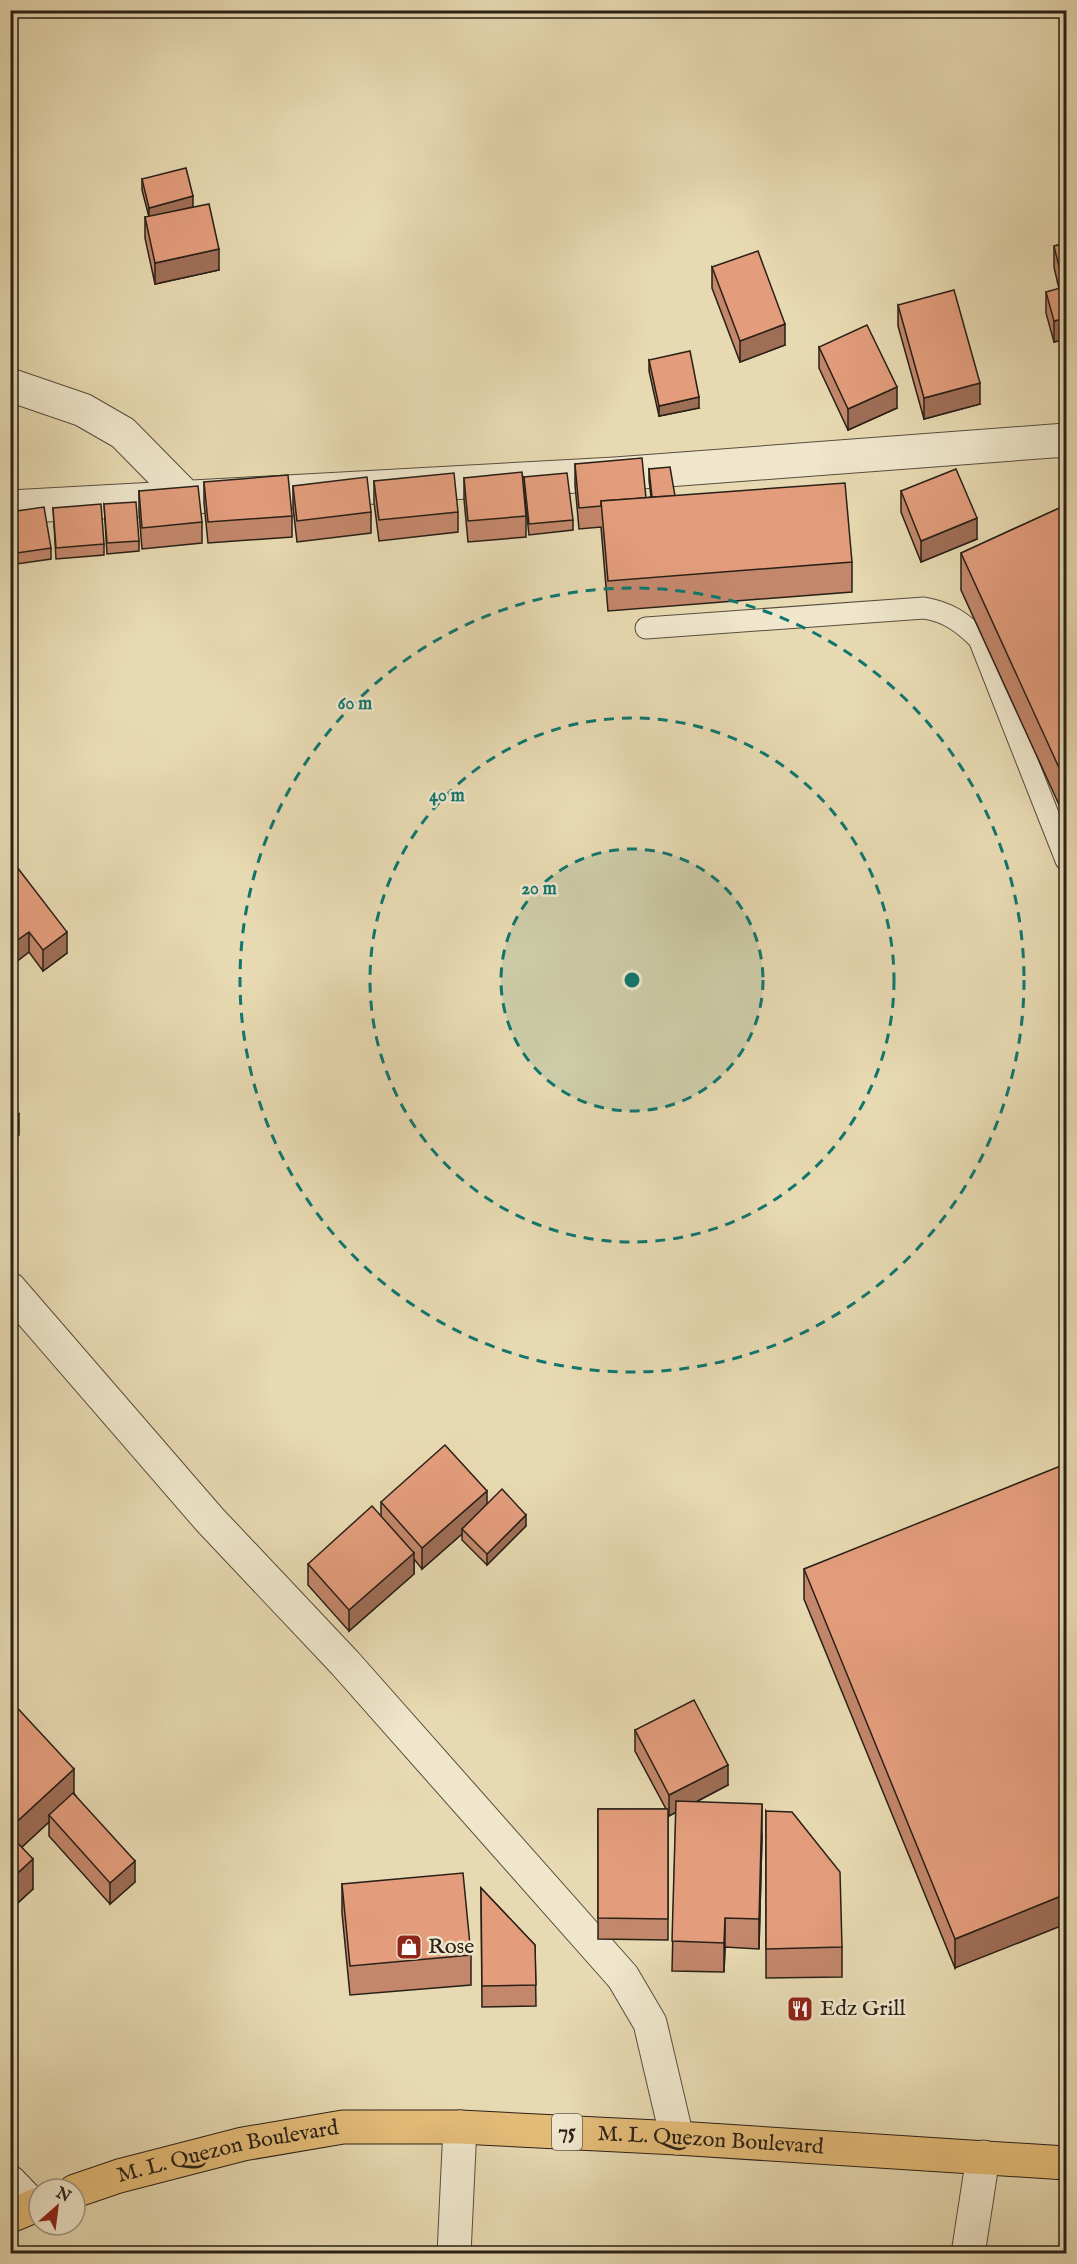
<svg xmlns="http://www.w3.org/2000/svg" width="1077" height="2264" font-family="'IM FELL English',serif">
	<rect width="100%" height="100%" fill="#e7d9b1"/>
	<filter id="stains"><feTurbulence type="fractalNoise" baseFrequency=".00333" numOctaves="4"/><feColorMatrix values="0 0 0 0 .2 0 0 0 0 .09 0 0 0 0 .02 0 0 0 .5 -.17"/></filter>
	<radialGradient id="worn" r=".72"><stop offset=".6" stop-color="#630" stop-opacity="0"/><stop offset="1" stop-color="#630" stop-opacity=".3"/></radialGradient>
	<g fill="none" stroke-linecap="round" stroke-linejoin="round">
		<g stroke="#584e3e" stroke-width="23">
			<path id="lane" d="M646,628L924,608C948,612 962,622 979,639L1066,860"/>
		</g>
		<g stroke="#584e3e" stroke-width="35">
			<g id="street">
				<path d="M10,385L83,410L123,433L186,497"/>
				<path d="M10,507L615,474L1066,440"/>
				<path d="M10,1289L210,1520L345,1663L623,1977L650,2023L677,2138"/>
				<path d="M454,2254L460,2127"/>
				<path d="M968,2254L983,2157"/>
			</g>
		</g>
		<g stroke="#292017" stroke-width="35">
			<path id="secondary" d="M10,2182L33,2206"/>
		</g>
		<g stroke="#292017" stroke-width="35">
			<g id="highway">
				<path id="s1" d="M75,2191L119,2176L243,2144L343,2127H460L677,2138L1066,2163"/>
				<path d="M10,2216L39,2204"/>
			</g>
		</g>
		<use href="#lane" stroke="#efe6cc" stroke-width="21"/>
		<use href="#street" stroke="#efe6cc" stroke-width="33"/>
		<use href="#secondary" stroke="#efe6cc" stroke-width="33"/>
		<use href="#highway" stroke="#e4bc78" stroke-width="33"/>
	</g>
	<g fill="#c3876b" stroke="#292017" stroke-width="1.5">
		<path d="M142,179L193,207L219,270L155,284L145,238V217H149L142,190Z"/>
		<path d="M1066,243V339L1054,342L1046,313V292L1059,289L1054,267V246Z"/>
		<path d="M712,267L785,345L740,362L712,288Z"/>
		<path d="M898,305L980,404L924,419L898,326Z"/>
		<path d="M819,347L897,408L848,430L819,368Z"/>
		<path d="M649,360L699,408L659,416L649,371Z"/>
		<path d="M575,464L646,498L651,497L649,480V469L675,496L852,562V592L608,611L601,527L579,529L575,485Z"/>
		<path d="M524,477L573,520V530L529,535L524,488Z"/>
		<path d="M464,478L526,516V537L468,542L464,499Z"/>
		<path d="M374,481L458,512V532L379,541L374,502Z"/>
		<path d="M204,482L292,516V537L208,543L204,503Z"/>
		<path d="M293,486L371,512V533L297,542L293,507Z"/>
		<path d="M139,491L202,522V543L142,549L139,512Z"/>
		<path d="M901,491L977,539L921,562L901,512Z"/>
		<path d="M104,504L139,541V551L107,554Z"/>
		<path d="M1066,505V820L961,590V553Z"/>
		<path d="M53,508L104,544V555L56,559Z"/>
		<path d="M10,512L51,548V559L10,565Z"/>
		<path d="M10,858L67,953L43,971L29,952L16,962L10,954Z"/>
		<path d="M1066,1473L955,1968L804,1599V1569Z"/>
		<path d="M381,1502L487,1504L526,1526L487,1565L462,1540V1534L422,1569L414,1559V1574L349,1631L308,1585V1564L381,1517Z"/>
		<path d="M10,1700L135,1882L110,1904L49,1836V1822L22,1847L33,1889L10,1910Z"/>
		<path d="M635,1730L728,1785L696,1802L762,1834L759,1949L725,1947L724,1972L672,1971L676,1812L669,1816L668,1814V1940L598,1939V1809H666L635,1751Z"/>
		<path d="M766,1811L842,1947V1977L766,1978Z"/>
		<path d="M342,1884L471,1955V1985L350,1995L342,1913Z"/>
		<path d="M481,1888L535,1945L536,2006L482,2007Z"/>
	</g>
	<g fill="#9f6e57" stroke="#292017" stroke-width="1.5">
		<path d="M193,196V207L149,218V208Z"/>
		<path d="M219,249V270L155,284V263Z"/>
		<path d="M1066,318V339L1054,342V321Z"/>
		<path d="M785,324V345L740,362V341Z"/>
		<path d="M980,383V404L924,419V398Z"/>
		<path d="M897,387V408L848,430V409Z"/>
		<path d="M699,397V408L659,416V406Z"/>
		<path d="M977,518V539L921,562V541Z"/>
		<path d="M29,932V952L16,962V941Z"/>
		<path d="M67,932V953L43,971V950Z"/>
		<path d="M19,1114V1135L10,1144V1123Z"/>
		<path d="M487,1491V1512L462,1529V1534L422,1569V1548Z"/>
		<path d="M526,1515V1526L487,1565V1554Z"/>
		<path d="M414,1553V1574L349,1631V1610Z"/>
		<path d="M728,1765V1785L669,1816V1795Z"/>
		<path d="M74,1769V1798L49,1815V1822L10,1858V1828Z"/>
		<path d="M762,1804V1834L759,1949V1919Z"/>
		<path d="M33,1859V1889L10,1910V1880Z"/>
		<path d="M135,1861V1882L110,1904V1883Z"/>
		<path d="M1066,1894V1924L955,1968V1939Z"/>
		<path d="M725,1918V1947L724,1972V1943Z"/>
	</g>
	<g fill="#e39d7c" stroke="#292017" stroke-width="1.5">
		<path d="M186,168L193,196L149,208L142,179Z"/>
		<path d="M209,204L219,249L155,263L145,217Z"/>
		<path d="M1066,243V318L1054,321L1046,292L1064,287L1054,246Z"/>
		<path d="M758,251L785,324L740,341L712,267Z"/>
		<path d="M954,290L980,383L924,398L898,305Z"/>
		<path d="M867,325L897,387L848,409L819,347Z"/>
		<path d="M690,351L699,397L659,406L649,360Z"/>
		<path d="M642,458L646,498L601,501V506L579,508L575,464Z"/>
		<path d="M670,467L675,496L652,497L649,469Z"/>
		<path d="M956,469L977,518L921,541L901,491Z"/>
		<path d="M522,472L526,516L468,521L464,478Z"/>
		<path d="M454,473L458,512L379,520L374,481Z"/>
		<path d="M567,473L573,520L529,524L524,477Z"/>
		<path d="M288,475L292,516L208,522L204,482Z"/>
		<path d="M367,477L371,512L297,521L293,486Z"/>
		<path d="M845,483L852,562L608,581L601,501Z"/>
		<path d="M198,486L202,522L142,528L139,491Z"/>
		<path d="M136,502L139,541L107,543L104,504Z"/>
		<path d="M101,504L104,544L56,548L53,508Z"/>
		<path d="M1066,505V783L961,553Z"/>
		<path d="M44,507L51,548L10,554V512Z"/>
		<path d="M10,858L67,932L43,950L29,932L16,941L10,934Z"/>
		<path d="M10,1107L19,1114L10,1123Z"/>
		<path d="M445,1445L487,1491L422,1548L381,1502Z"/>
		<path d="M1063,1465L1066,1473V1894L955,1939L804,1569Z"/>
		<path d="M502,1489L526,1515L487,1554L462,1529Z"/>
		<path d="M372,1506L414,1553L349,1610L308,1564Z"/>
		<path d="M10,1700L74,1769L10,1828Z"/>
		<path d="M694,1700L728,1765L669,1795L635,1730Z"/>
		<path d="M73,1793L135,1861L110,1883L49,1815Z"/>
		<path d="M676,1801L762,1804L759,1919L725,1918L724,1943L672,1941Z"/>
		<path d="M598,1809H668V1919L598,1918Z"/>
		<path d="M766,1811L792,1812L840,1872L842,1947L766,1949Z"/>
		<path d="M10,1835L33,1859L10,1880Z"/>
		<path d="M463,1873L471,1955L350,1966L342,1884Z"/>
		<path d="M481,1888L535,1945L536,1985L482,1986Z"/>
	</g>
	<circle cx="632" cy="980" r="131" fill="#0f766e" fill-opacity=".12"/>
	<g fill="none" stroke="#0f766e" stroke-width="3" stroke-dasharray="10 8">
		<circle cx="632" cy="980" r="131"/>
		<circle cx="632" cy="980" r="262"/>
		<circle cx="632" cy="980" r="392"/>
	</g>
	<defs>
		<g id="shop-square" transform="scale(1.35)"><rect x="-9" y="-9" width="18" height="18" rx="4" fill="#8f2418" stroke="#efe6cc"/><path d="M-5-2.5h2.3a2.7 3.5 0 0 1 5.4 0H5L5.5 6h-11ZM-1.5-2.5h3a1.5 2.3 0 0 0-3 0Z" fill="#fff"/></g>
		<g id="restaurant-square" transform="scale(1.35)"><rect x="-9" y="-9" width="18" height="18" rx="4" fill="#8f2418" stroke="#efe6cc"/><path d="M-5-6h1v4h1v-4h1v4h1v-4h1v5L-1.5 .5V6h-2V.5L-5-1ZM5-6V6H3V1.5H1.5Q1.5-4 5-6Z" fill="#fff"/></g>
	</defs>
	<g fill-rule="evenodd">
		<use href="#shop-square" x="409" y="1947"/>
		<use href="#restaurant-square" x="800" y="2009"/>
	</g>
	<g text-anchor="middle" dominant-baseline="central" stroke-width="5" stroke-linejoin="round" paint-order="stroke">
		<rect fill="#efe6cc" stroke="#645b4d" stroke-width="1.5" x="552" y="2114" width="30" height="36" rx="4.5"/>
		<g font-size="21" font-weight="bold" fill="#292017">
			<text x="567" y="2132">75</text>
		</g>
		<g font-size="22" fill="#292017" stroke="#efe6cc" text-anchor="start">
			<text x="428" y="1947">Rose</text>
			<text x="820" y="2009">Edz Grill</text>
		</g>
		<g font-size="22" fill="#292017" stroke="#efe6cc">
			<text stroke="none"><textPath href="#s1" startOffset="644">M. L. Quezon Boulevard</textPath></text>
			<text stroke="none"><textPath href="#s1" startOffset="158">M. L. Quezon Boulevard</textPath></text>
		</g>
	</g>
	<circle cx="632" cy="980" r="9" fill="#0f766e" stroke="#efe6cc" stroke-width="3"/>
	<g font-size="18" text-anchor="middle" font-weight="bold" fill="#0f766e" stroke="#efe6cc" stroke-width="5" stroke-linejoin="round" paint-order="stroke">
		<text x="355" y="709">60 m</text>
		<text x="447" y="801">40 m</text>
		<text x="539" y="894">20 m</text>
	</g>
	<rect width="1077" height="2264" fill="none" stroke="#e7d9b1" stroke-width="36"/>
	<rect x="12" y="12" width="1053" height="2240" fill="none" stroke="#292017" stroke-width="3"/>
	<rect x="18" y="18" width="1041" height="2228" fill="none" stroke="#292017" stroke-width="1.5"/>
	<g transform="translate(57 2207) rotate(28)"><circle r="28" fill="#efe6cc" stroke="#a09784" stroke-width="1.5"/>
	<path d="M0-4.5L10 22L0 15L-10 22Z" fill="#8f2418"/>
	<text y="-9" font-size="16" font-weight="bold" text-anchor="middle" fill="#292017">N</text>
	</g>
	<rect width="100%" height="100%" filter="url(#stains)"/>
	<rect width="100%" height="100%" fill="url(#worn)"/>
</svg>
